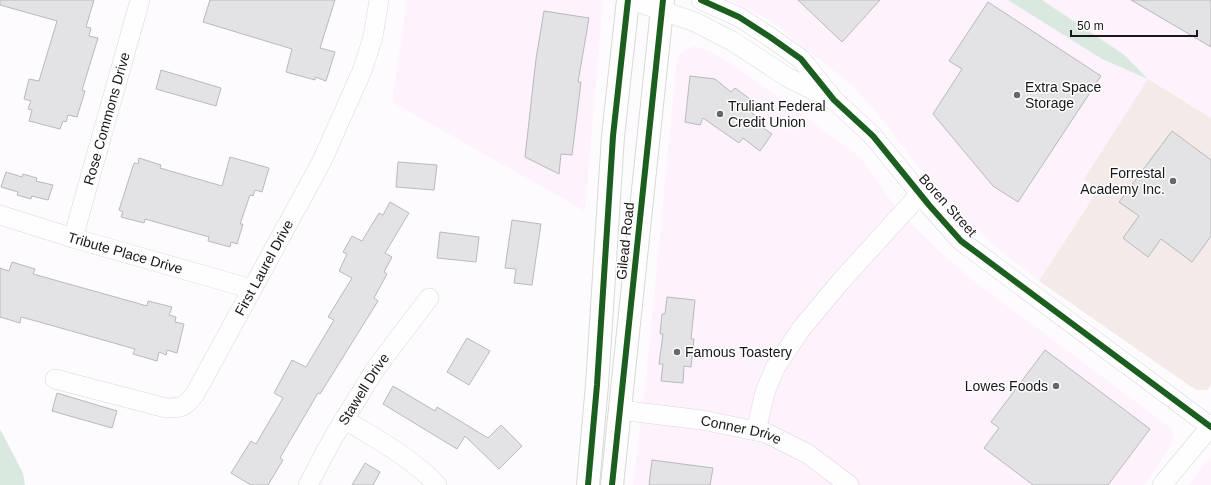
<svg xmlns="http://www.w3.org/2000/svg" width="1211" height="485" font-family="Helvetica,sans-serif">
	<rect width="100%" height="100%" fill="#fdfbfe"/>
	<g fill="#fef2fd">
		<path d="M407,0H603L585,211L392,102Z"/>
		<path d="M730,0H1211V118L1148,80L1084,179L1098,190L1039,281L990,242L962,217L918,166L876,112L853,86L768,19Z"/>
		<path d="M694,46L709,51L731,63L860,157L889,198L912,225L937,249L969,277L1172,429L1174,437L1168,450L1144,485H633L648,359L676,68L678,57L684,50Z"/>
		<path d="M1211,459V485H1189L1205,462Z"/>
	</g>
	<path fill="#f4ebe9" d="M1148,79L1211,118V385L1207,390H1197L1190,386L1039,281L1098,190L1084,179Z"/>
	<g fill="#d9e9df">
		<path d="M1008,0H1042L1123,54L1148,79L1102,59Z"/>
		<path d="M0,429L23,473L25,485H0Z"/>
	</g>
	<g fill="#e3e2e4" stroke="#b9b8ba">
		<path d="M0,0H94L86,27L91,28L89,36L98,38L82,90L85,91L77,117L68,115L66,122L63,121L60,129L29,121L32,110L28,109L31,101L24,99L29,79L39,81L57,21L0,5Z"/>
		<path d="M210,0H335L320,48L335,52L326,81L315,77V80L286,72L292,49L203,22Z"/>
		<path d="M798,0H880L842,42Z"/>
		<path d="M1131,0H1211V47Z"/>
		<path d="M988,2L1101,76L1018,202L993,186L933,114L962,69L949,61Z"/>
		<path d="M544,11L589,18L578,82H581L572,155L561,154L559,174L525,157L536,59Z"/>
		<path d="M161,70L221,88L216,106L156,89Z"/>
		<path d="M690,76L715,79L731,92L735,88L757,104L750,111L758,118L755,122L772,134L760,151L743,138L739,143L703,118L700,125L685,122Z"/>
		<path d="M1172,131L1211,160V236L1192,262L1161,239L1148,257L1123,238L1139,216L1119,202Z"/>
		<path d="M230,157L269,168L262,192L255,190L253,196L250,195L240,224H243L237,244L231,242L230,247L208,241L209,237L145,219L144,223L121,217L123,212L119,210L134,163L138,164L139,158L161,165L160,168L222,186Z"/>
		<path d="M398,162L437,165L434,190L396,187Z"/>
		<path d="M6,172L22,177L23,174L37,178L36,181L53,185L48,200L32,196L31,199L17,195L18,192L1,187Z"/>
		<path d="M390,202L409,213L385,253L392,257L384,272L387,274L374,298L378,301L320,394L318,393L280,458L283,460L268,485H251L231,473L251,441L256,444L283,398L274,393L292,360L306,367L334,320L328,317L352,278L339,271L347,254L343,252L352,236L362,241L379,213L383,215Z"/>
		<path d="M512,220L541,224L532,285L514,283L516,269L505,268Z"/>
		<path d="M440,232L479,237L476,262L437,258Z"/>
		<path d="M12,262L35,269L33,274L126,300L147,306L148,301L172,307L169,315L176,317L175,322L184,324L177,353L167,350L166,355L159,352L157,361L133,354L135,349L43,323L21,317L20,323L0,317V268L9,271Z"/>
		<path d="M667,297L695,300L691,339H694L691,367L684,366L683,383L661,381L663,364H659L663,334H660L662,314H665Z"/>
		<path d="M467,338L490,351L469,385L447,372Z"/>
		<path d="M1045,350L1150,429L1108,485H1033L984,448L999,428L991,422Z"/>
		<path d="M393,386L435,411L437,407L488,438L501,425L522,446L499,469L465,436L457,449L383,404Z"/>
		<path d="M57,393L117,411L112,428L52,411Z"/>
		<path d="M652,460L713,468L710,485H649Z"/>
		<path d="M365,463L380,472L373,485H352Z"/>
	</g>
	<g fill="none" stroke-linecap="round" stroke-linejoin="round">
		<g stroke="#d8d7d9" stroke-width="20">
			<g id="minor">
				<path d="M631,0L695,22L732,41L787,77L829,98"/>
				<path d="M701,0L739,17L770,37L801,59L834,100L873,136L929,205L961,241L1211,427"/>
				<path id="s1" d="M0,215L73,238L252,289"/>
				<path id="s2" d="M73,238L140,0"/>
				<path id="s3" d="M55,379L166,408C183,408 185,407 195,394L322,161L362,71L373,37L379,0"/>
				<path id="s4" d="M620,410L702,420L766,433L808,454L849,485"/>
				<path d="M344,419C376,439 411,457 437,485"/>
				<path d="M756,431L765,392L775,368L801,329L841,281L920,194"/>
				<path id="s5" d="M308,485L333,438L376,368L429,298"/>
				<path d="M1162,485L1211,426"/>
			</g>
		</g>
		<g stroke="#d8d7d9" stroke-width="24">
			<g id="secondary">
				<path d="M588,485L597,385L613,136L628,0"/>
				<path d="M612,485L663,0"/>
			</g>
		</g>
		<use href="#minor" stroke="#fffeff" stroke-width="19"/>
		<use href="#secondary" stroke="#fffeff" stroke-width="22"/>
		<g stroke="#fff" stroke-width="8">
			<g id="cycleway">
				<path d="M701,0L739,17L770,37L801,59L834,100L873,136L929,205L961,241L1211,427"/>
				<path d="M588,485L597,385L613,136L628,0"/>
				<path d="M612,485L663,0"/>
			</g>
		</g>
		<use href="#cycleway" stroke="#1b5e20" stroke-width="6"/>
	</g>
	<g fill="#686769" stroke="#fff" stroke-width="1.5">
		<circle cx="1017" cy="95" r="4"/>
		<circle cx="720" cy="114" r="4"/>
		<circle cx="1173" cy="181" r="4"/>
		<circle cx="677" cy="352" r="4"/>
		<circle cx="1056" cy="386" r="4"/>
	</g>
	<g text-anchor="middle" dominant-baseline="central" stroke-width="3" stroke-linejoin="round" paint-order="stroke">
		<g font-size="14" fill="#181719" stroke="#fff" text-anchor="start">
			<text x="1025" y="87">Extra Space<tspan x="1025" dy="16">Storage</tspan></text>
			<text x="728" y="106">Truliant Federal<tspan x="728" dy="16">Credit Union</tspan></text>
			<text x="1165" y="173" text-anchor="end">Forrestal<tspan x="1165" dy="16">Academy Inc.</tspan></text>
			<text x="685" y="352">Famous Toastery</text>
			<text x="1048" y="386" text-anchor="end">Lowes Foods</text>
		</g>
		<g font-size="14" fill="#181719" stroke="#fff">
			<text stroke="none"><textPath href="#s2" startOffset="124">Rose Commons Drive</textPath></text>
			<text transform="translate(948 205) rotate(48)">Boren Street</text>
			<text transform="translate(625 241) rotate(-84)">Gilead Road</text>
			<text stroke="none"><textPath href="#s1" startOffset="131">Tribute Place Drive</textPath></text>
			<text stroke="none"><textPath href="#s3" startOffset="293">First Laurel Drive</textPath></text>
			<text stroke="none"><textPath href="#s5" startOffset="111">Stawell Drive</textPath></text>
			<text stroke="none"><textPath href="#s4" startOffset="123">Conner Drive</textPath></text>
		</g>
	</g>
	<path d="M1071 30v6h126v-6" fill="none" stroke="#181719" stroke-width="2"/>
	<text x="1077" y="30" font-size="12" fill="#181719" stroke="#ffffff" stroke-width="3" paint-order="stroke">50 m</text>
</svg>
